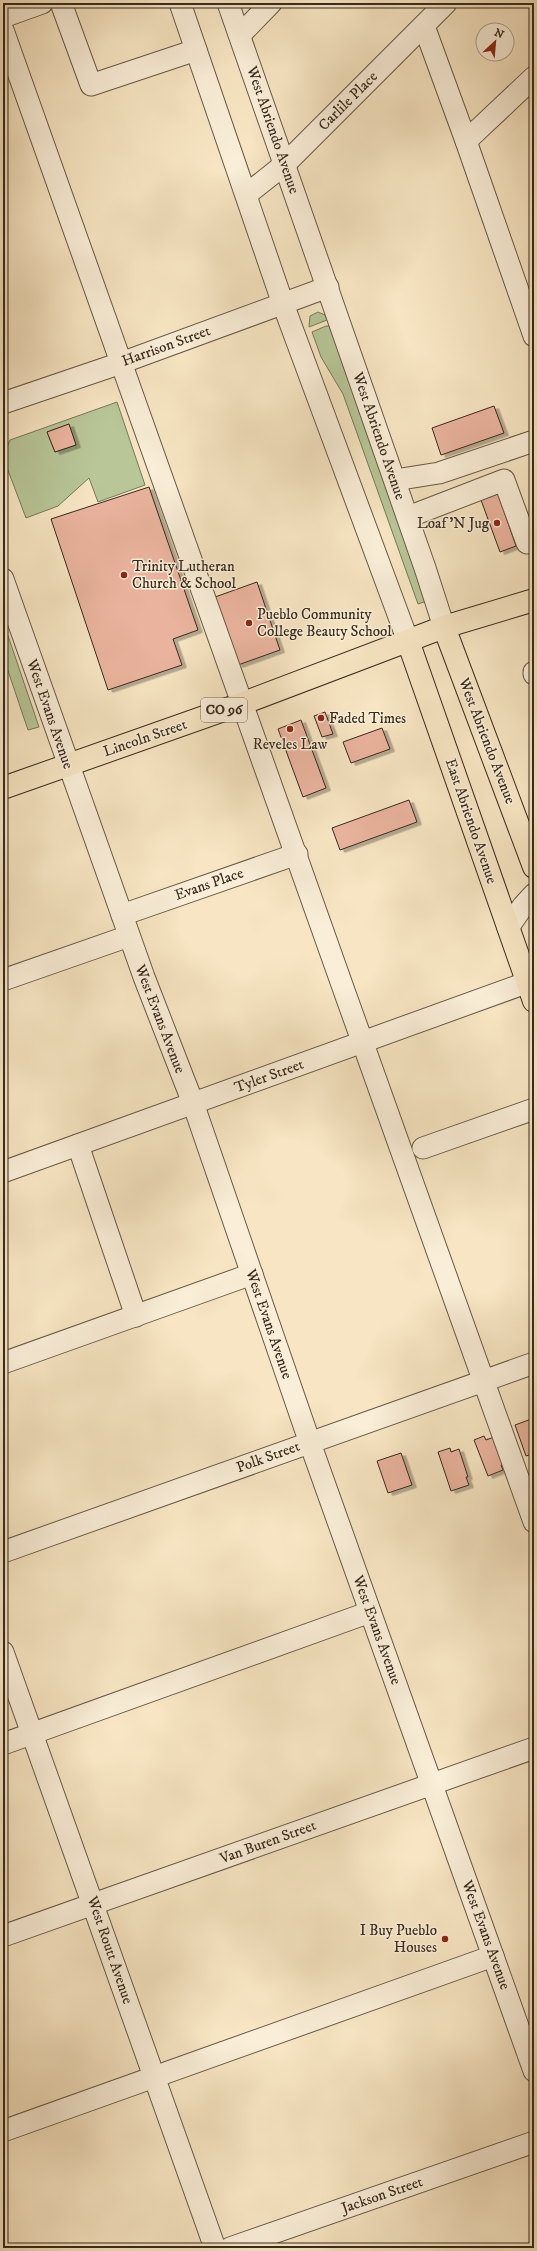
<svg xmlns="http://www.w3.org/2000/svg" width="537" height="2251" font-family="'IM FELL DW Pica',serif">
	<defs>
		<filter id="shadow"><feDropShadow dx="4.5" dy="2.5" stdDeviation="0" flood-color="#0004"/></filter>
	</defs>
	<rect width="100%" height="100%" fill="#f7e5c3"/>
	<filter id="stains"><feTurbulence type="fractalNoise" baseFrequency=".005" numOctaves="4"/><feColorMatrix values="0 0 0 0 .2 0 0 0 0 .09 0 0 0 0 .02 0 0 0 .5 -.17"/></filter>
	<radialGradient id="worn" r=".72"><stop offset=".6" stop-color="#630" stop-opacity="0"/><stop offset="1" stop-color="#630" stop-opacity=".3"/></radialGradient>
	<g fill="#b8c698" stroke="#78785a" fill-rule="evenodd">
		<path d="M318,312L325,315L327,320L309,327L310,316Z"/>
		<path d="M326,326H329L336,343L427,601L418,604L343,394L321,357L312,332Z"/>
		<path d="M117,402L145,485L98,502L89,478L58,506L26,518L3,457L10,440ZM69,424L76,445L55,452L47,432Z"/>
		<path d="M3,621L39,727L28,730L3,656Z"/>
	</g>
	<g fill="#eab39e" stroke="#372a1d" filter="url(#shadow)">
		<path d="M494,406L504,433L441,455L432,428Z"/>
		<path d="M69,424L76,445L55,452L47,432Z"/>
		<path d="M149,487L198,630L173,639L182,665L108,690L51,519Z"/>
		<path d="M498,494L516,546L500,552L481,500Z"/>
		<path d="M257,582L280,650L238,665L215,597Z"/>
		<path d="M325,712L333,734L322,737L314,716Z"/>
		<path d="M301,720L326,788L303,797L278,729Z"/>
		<path d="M382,728L390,749L351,763L343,742Z"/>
		<path d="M409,800L417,822L340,850L332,828Z"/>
		<path d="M534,1418V1453L526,1456L515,1425Z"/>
		<path d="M484,1436L486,1440L494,1437L504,1464L501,1465L503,1470L488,1476L474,1440Z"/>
		<path d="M450,1448L451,1452L459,1449L468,1477H466L469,1485L451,1491L438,1452Z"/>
		<path d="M401,1453L412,1485L388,1493L377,1461Z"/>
	</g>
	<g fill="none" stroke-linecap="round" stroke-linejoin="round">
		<g stroke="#675946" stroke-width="23">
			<g id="minor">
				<path d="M61,3L91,85L196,50"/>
				<path d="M180,3L283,304L408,641"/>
				<path d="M228,3L425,568L444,627"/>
				<path d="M3,17L42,3"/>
				<path d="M424,26L466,141L534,336"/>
				<path d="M3,30C179,528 356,1025 534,1522"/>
				<path d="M240,35L271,3"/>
				<path d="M466,141L534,77"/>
				<path d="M246,195L285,164L446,3"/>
				<path d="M3,403L121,363L328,287"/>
				<path d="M395,480L439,473L534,441"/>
				<path d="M408,517L504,480L527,543L534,541"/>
				<path d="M3,579L144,977L193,1103L310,1443L534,2071"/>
				<path d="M534,672V674"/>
				<path d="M122,915L297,854"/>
				<path d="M508,928L523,906L534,894"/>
				<path d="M3,980L129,936"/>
				<path d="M78,1145L136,1316"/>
				<path d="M423,1148L534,1109"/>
				<path d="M3,1172L534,980"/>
				<path d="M3,1363L252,1274"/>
				<path d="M3,1552L534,1363"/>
				<path d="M3,1652L215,2248"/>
				<path d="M3,1744L370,1612"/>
				<path d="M3,1936L534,1748"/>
				<path d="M3,2131L493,1956"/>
				<path d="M230,2248L534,2142"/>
			</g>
		</g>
		<g stroke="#372a1d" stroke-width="24">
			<g id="major">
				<path d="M444,627L534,867"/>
				<path d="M408,641L534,1001"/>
				<path d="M3,788L241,704L444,627L534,600"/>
			</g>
		</g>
		<use href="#minor" stroke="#faeed8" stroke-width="21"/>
		<use href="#major" stroke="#f7e5c3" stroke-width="22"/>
	</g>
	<g fill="#8f2418" stroke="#faeed8" stroke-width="1.5">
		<circle cx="497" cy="523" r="4"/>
		<circle cx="124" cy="575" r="4"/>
		<circle cx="249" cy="623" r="4"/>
		<circle cx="321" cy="718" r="4"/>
		<circle cx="290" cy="729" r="4"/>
		<circle cx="445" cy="1939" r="4"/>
	</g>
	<g text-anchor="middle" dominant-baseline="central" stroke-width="3" stroke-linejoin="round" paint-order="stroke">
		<rect fill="#faeed8" stroke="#726555" stroke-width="1" x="201" y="698" width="46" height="24" rx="3"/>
		<g font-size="14" font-weight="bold" fill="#372a1d">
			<text x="224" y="710">CO 96</text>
		</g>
		<g font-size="15" fill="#372a1d" stroke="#faeed8">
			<text transform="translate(348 101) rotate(-45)">Carlile Place</text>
			<text transform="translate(273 130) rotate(71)">West Abriendo Avenue</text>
			<text transform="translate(166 346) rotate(-20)">Harrison Street</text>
			<text transform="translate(379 436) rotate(71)">West Abriendo Avenue</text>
			<text transform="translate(50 714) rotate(71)">West Evans Avenue</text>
			<text transform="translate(145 738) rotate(-19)">Lincoln Street</text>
			<text transform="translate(487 741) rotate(69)">West Abriendo Avenue</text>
			<text transform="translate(471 821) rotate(71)">East Abriendo Avenue</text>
			<text transform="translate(209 884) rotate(-19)">Evans Place</text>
			<text transform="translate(160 1019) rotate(69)">West Evans Avenue</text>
			<text transform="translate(269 1076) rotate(-20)">Tyler Street</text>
			<text transform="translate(269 1324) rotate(71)">West Evans Avenue</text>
			<text transform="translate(268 1457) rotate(-20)">Polk Street</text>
			<text transform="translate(377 1630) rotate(70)">West Evans Avenue</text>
			<text transform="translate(268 1842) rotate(-20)">Van Buren Street</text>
			<text transform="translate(486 1935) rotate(70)">West Evans Avenue</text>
			<text transform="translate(110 1950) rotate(71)">West Routt Avenue</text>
			<text transform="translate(382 2195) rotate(-19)">Jackson Street</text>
		</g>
		<g font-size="15" fill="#372a1d" stroke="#faeed8" text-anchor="start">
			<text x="489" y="523" text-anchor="end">Loaf 'N Jug</text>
			<text x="132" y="566">Trinity Lutheran<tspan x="132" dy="17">Church &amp; School</tspan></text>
			<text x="257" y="614">Pueblo Community<tspan x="257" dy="17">College Beauty School</tspan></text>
			<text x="329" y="718">Faded Times</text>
			<text x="290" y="744" text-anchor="middle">Reveles Law</text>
			<text x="437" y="1930" text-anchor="end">I Buy Pueblo<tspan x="437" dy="17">Houses</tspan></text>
		</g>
	</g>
	<rect width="537" height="2251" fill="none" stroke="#f7e5c3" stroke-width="16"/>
	<rect x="4" y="4" width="529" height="2243" fill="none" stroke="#372a1d" stroke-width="2"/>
	<rect x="8" y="8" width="521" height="2235" fill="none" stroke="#372a1d"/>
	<g transform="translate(495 42) rotate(26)"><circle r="19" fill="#faeed8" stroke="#aca08d"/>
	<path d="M0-3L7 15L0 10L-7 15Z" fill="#8f2418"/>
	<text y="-6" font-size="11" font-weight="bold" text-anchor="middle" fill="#372a1d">N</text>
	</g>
	<rect width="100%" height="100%" filter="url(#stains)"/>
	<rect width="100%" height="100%" fill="url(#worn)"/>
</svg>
